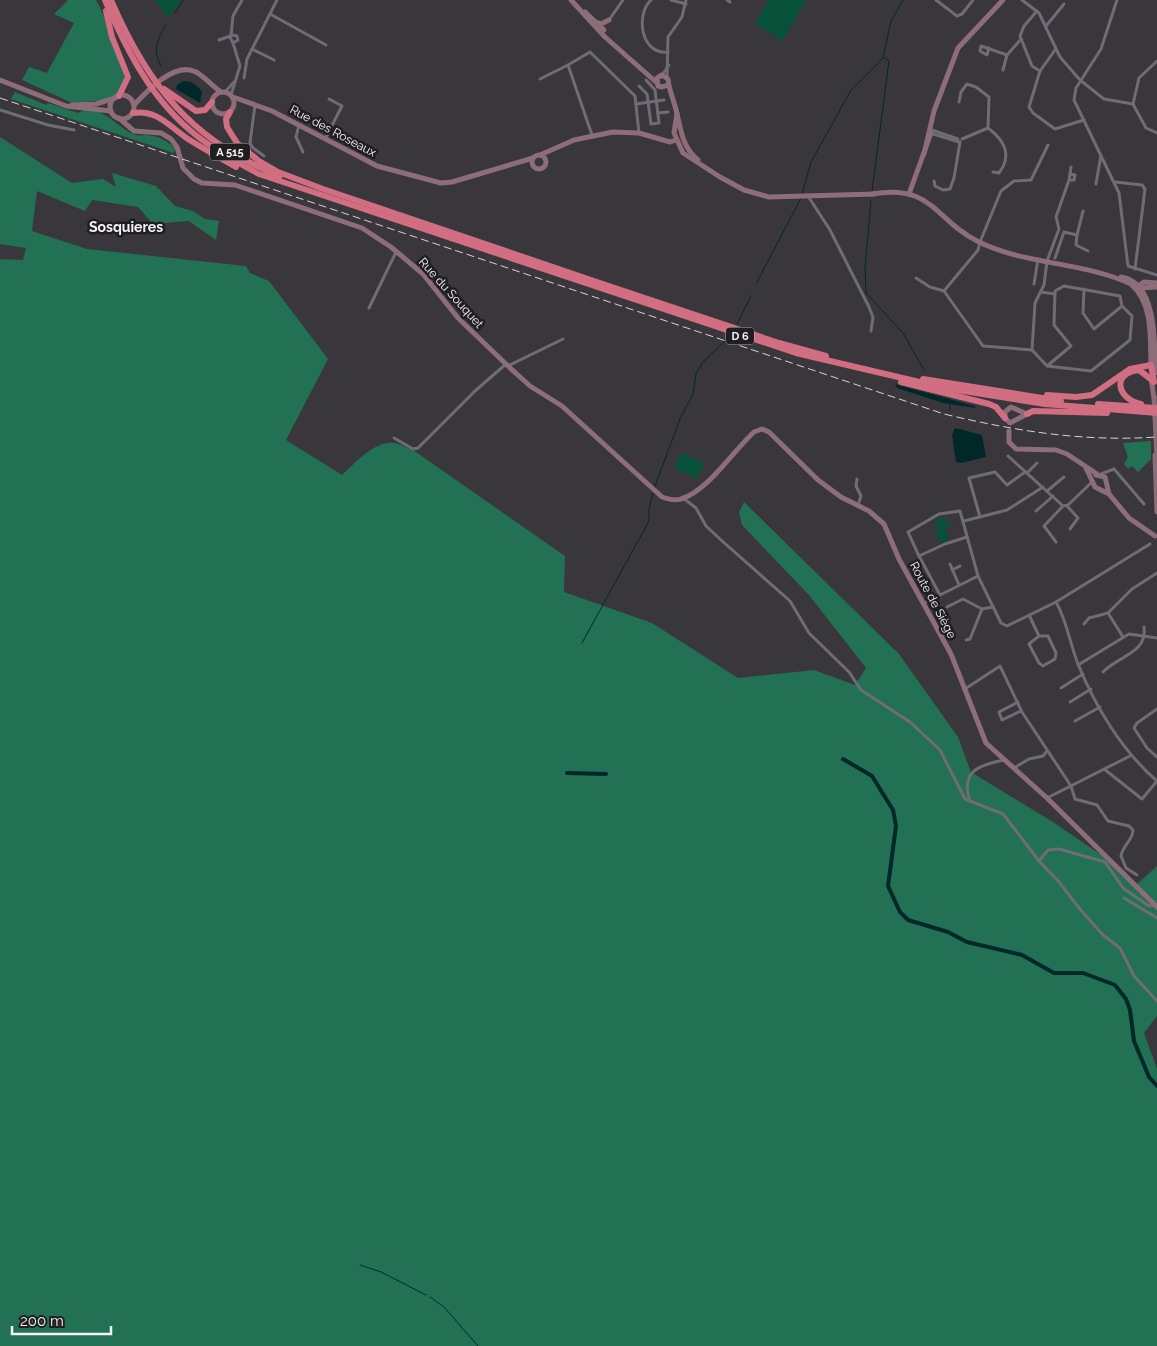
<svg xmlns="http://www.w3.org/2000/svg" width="1157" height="1346" font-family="Raleway,sans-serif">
	<rect width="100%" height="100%" fill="#39363c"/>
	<g fill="#085139">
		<path d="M155,0H181L168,18Z"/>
		<path d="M768,0H806L783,41L755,24Z"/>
		<path d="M682,452L705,464L696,479L674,468Z"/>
		<path d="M946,516L945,522L948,523L960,522L949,525L946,530L949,540L941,543L935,533L939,530L934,521Z"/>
	</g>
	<g fill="#237154">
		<path d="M68,0H96L103,14L125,79L121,92L104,100L72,103L22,80L29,67L47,73L74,23L54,14Z"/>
		<path d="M15,92L46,105L48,103L78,113C100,100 117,129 136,135C138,136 141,135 144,135C157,135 166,140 175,148L174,153L11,99Z"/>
		<path d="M0,137L72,183L103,179L116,187L112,173L156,186L175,206L193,211L205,219L219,221L216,240L189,221L153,224L138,207L92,200L85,211L37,191L32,231L87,249L246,266L250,273L269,281L328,359L286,440L342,475C355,463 375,440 394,443C401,444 407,448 413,450L565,556L564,592L652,623L738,678L814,670L855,685L866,668L809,595L742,525L739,512L744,502L899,654L958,737L971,772L1053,822L1126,872L1136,885L1157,866V1016L1144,1033L1157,1069V1346H0V259L23,260L26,248L0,244Z"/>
		<path d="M1151,441V459L1138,472L1132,466L1128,469L1124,464L1128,457L1123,443Z"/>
	</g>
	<g fill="#002829">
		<path d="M183,81C192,81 197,85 202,92L200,103L176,89L177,85Z"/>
		<path d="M895,384L974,406L976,408L943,403L897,388Z"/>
		<path d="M955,428L982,435L986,457L961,463L956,462L952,435Z"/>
	</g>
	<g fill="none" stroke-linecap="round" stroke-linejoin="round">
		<g stroke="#002829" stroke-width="1">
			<path d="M175,13L183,0"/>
			<path d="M161,66C152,49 157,41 166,25"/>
			<path d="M872,191L889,61L884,58"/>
			<path d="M802,194L811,162L851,90L883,58L891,21L903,0"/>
			<path d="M871,201L865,268L866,293L903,333L924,370"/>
			<path d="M757,282L801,198"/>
			<path d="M737,324L751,296"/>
			<path d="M950,410V401"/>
			<path d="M655,486L680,419L693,394L696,374L703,362L724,342L728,334"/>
			<path d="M582,643L649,521V508L653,493"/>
			<path d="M360,1265L381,1272L426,1295"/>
			<path d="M430,1297L444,1307L478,1346"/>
		</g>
		<g stroke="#002829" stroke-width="4">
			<path d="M843,759L872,776L893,810L896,826L888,886L900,912L908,920L948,932L967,942L1022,955L1054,973H1083L1115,985L1126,999L1130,1010L1134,1041L1149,1077L1157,1086"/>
			<path d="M567,773L606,774"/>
		</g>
		<g stroke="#6f6c73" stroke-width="3">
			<path d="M651,0C635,15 641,55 668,52"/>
			<path d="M671,0L686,4"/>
			<path d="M727,0L730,2"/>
			<path d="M936,0L957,16L962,14L973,0"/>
			<path d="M1022,0L1039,13L1060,57L1080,80L1104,99L1133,104L1146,128L1157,133"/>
			<path d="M1117,0L1101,49L1076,88L1074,100L1119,193L1128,266L1157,275"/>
			<path d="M1037,11L1024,26L1020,36L1032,66L1040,71"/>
			<path d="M270,14L326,45"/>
			<path d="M609,20L623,0"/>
			<path d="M1046,26L1064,4"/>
			<path d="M231,36L233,16L242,0"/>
			<path d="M219,40L233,35L237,36L238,40L233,43L230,37"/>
			<path d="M989,48L987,55L980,51L981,46L1007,55"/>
			<path d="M252,49L274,60"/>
			<path d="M1055,50L1040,71L1029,107L1033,113L1055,129L1084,120"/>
			<path d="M1003,70L1007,55L1021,39"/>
			<path d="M662,75L669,65"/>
			<path d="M667,77L668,37L682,17L686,0"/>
			<path d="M244,78L247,59L277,0"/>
			<path d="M540,79L568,65"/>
			<path d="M639,86L647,94L651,124L659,123L655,90L646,80"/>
			<path d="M225,92L234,82"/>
			<path d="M231,95L240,66L233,43"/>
			<path d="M959,102L961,92L967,84L976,87L989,97L988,128L962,139"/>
			<path d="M636,104L664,100"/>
			<path d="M1133,104L1139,78L1157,61"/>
			<path d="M255,105L250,143L253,148L264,156"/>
			<path d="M0,110L48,125L74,130"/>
			<path d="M658,113L668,112"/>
			<path d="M299,125L296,137L303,152"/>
			<path d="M988,128C1004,140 1013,155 999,173L993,172"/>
			<path d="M932,130L958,139"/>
			<path d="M930,133L959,142"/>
			<path d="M592,135L568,65L590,52L635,96L639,133"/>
			<path d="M325,139L342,106L329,99"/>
			<path d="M1070,174L1071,167"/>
			<path d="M934,181L935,186L943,190L950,189L954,178L960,142"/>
			<path d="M1115,182L1142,185L1145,189L1135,269"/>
			<path d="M1096,184L1101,155"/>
			<path d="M808,196L830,230L869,307L873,317L871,331"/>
			<path d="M1077,235L1076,245L1088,251"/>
			<path d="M1055,258L1064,232L1077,235L1083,211"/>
			<path d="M916,278L930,287L944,291"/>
			<path d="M1034,284L1038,259"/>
			<path d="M1084,289L1083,313L1094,329L1122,306"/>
			<path d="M1041,292L1055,294"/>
			<path d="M369,308L396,252"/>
			<path d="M1032,350L983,346L944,291L978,250L980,242L1001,191L1014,181L1031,180L1048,145"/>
			<path d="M508,366L563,339"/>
			<path d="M1047,366L1091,371L1130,340L1132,316L1122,306L1120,296L1064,286L1055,291L1054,325L1071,346L1047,366L1032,350L1035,303L1044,285L1047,261L1059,229L1056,217L1069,180H1074L1075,175L1070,174L1069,180"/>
			<path d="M394,438L413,449L418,448L475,391L506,364"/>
			<path d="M1008,456L1063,506L1068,505L1092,482"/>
			<path d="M1114,469L1144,504"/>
			<path d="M1027,473L1037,463"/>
			<path d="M1101,474L1114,469"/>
			<path d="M857,479L856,486L861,496L858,505"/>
			<path d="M1047,491L1064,477"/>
			<path d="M683,498L696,508L706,526L721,540L790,601L809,633L849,672L861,690L910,722L940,750L965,799L1003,814L1039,861L1059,882L1079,908L1103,935L1120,948L1134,976L1157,1001"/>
			<path d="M1067,506L1078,518L1070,529"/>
			<path d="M1036,511L1053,496"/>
			<path d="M980,517L969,478L995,472L1007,485L1025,472"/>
			<path d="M964,521L1007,510L1043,487"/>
			<path d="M1056,542L1044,526L1063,506"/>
			<path d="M919,556L908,532L939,514L960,511L978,576"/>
			<path d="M950,564L959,585"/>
			<path d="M952,570L960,566"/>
			<path d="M940,595L919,556L945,544L967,537"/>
			<path d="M1056,602C1067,621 1070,644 1078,664C1095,706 1122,751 1157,781"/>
			<path d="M924,603L978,576L1001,623L1007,626L1056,602L1150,544"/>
			<path d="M947,607L963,599L982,609"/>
			<path d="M1029,615L1039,636"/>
			<path d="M1084,624L1089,618L1108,613"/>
			<path d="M1039,636H1048L1056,653L1055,659L1043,666L1039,663L1029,644Z"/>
			<path d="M1123,637L1108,613L1132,589L1157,573"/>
			<path d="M966,640L970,639L982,609L993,607"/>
			<path d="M1078,665L1129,634L1157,638"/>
			<path d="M1103,672C1118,656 1148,653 1144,627"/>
			<path d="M1061,688L1083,674"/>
			<path d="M965,689L1000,666L1022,712L1071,786L1075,799L1097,805L1108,821L1129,826L1133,830C1133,840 1123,845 1121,856L1126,868L1137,875"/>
			<path d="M1018,702L999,712L1002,720L1021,711"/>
			<path d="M1070,702L1091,689"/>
			<path d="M1157,709L1137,723L1134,728L1147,748L1157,757"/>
			<path d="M1075,721L1100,707"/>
			<path d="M1014,768L1029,759L1043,756L1047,751"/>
			<path d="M1104,769L1142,799L1157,781"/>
			<path d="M1047,798L1130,756"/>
			<path d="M970,801C960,771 979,765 1004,760"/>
			<path d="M1039,861L1048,850L1059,849L1105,862L1123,888L1149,906L1156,905"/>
			<path d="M1124,898L1157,918"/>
		</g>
		<g stroke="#8d6d78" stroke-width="5">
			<path d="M571,0L605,37L656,82"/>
			<path d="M585,12L604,30"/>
			<path d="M596,22L601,24L609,20"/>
			<path d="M0,80L66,106L111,111"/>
			<path d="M668,85L662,87L658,86L657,78L662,75L668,79C669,89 672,96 675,106C681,126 680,145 698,160"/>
			<circle cx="223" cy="103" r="11"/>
			<circle cx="122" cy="107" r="12"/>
			<path d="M233,97L272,111L377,166L441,183L452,182L533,158"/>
			<path d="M72,105L96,104L115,98"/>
			<path d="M134,105C147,91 175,61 196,72C205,77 212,86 221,92"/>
			<path d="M677,114L674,133L683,153L720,177L744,190L769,197L875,194"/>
			<path d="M119,118L134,131L161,133L171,139L177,147L183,168L194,179L202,183L235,185L362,228L391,247L423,274L458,318L508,366L530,386L562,406L662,497C668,499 675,501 681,499C708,491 733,451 754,432L762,429L769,432L818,480L841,497L869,511L884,524L899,559L951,654L986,743L1047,798L1157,907"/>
			<path d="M924,154L934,111L958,48L1003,0"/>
			<circle cx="539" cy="162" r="7"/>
			<path d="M540,155L574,140L613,132L639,133L670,142L676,140"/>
			<path d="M872,194C934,184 934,220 979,242C1026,265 1084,262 1131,284C1154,304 1150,340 1151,367"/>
			<path d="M909,194L931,133"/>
			<path d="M1121,277C1157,282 1155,344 1155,373"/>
			<path d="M1138,286L1144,282L1157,283"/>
			<path d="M1139,288L1157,287"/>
			<path d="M1151,378L1154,398"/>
			<path d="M1154,396L1157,459"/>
			<path d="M1011,407L1027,414L1010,423L1005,418V412Z"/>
			<path d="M1009,431V442L1016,449L1056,450L1067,454L1097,474"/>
			<path d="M1155,455L1157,512"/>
			<path d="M1086,468L1095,487L1109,494L1129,518L1155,536"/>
			<path d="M1096,475L1105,477L1109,494"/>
		</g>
		<g stroke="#d26e82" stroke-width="6">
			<path d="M105,0C127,51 152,101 197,136C216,151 238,163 259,174L796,353L945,388L1045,404L1157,413"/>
			<path d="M111,0C147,84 192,142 280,176"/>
			<path d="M106,11L112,37L128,77L119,96"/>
			<path d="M164,89L196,111L205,110L212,102"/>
			<path d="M230,112L226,119L227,127L237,143L259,161L278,172L323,189L594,281L779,343L826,356"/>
			<path d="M133,113C157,109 170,127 188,139C204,149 220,158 236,167"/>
			<path d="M923,379L1061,401"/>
			<path d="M901,382L989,404L996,407L1005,418"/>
			<path d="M1047,395L1076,397L1092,395L1130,369L1151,365L1154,382"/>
			<path d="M1098,404L1157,408"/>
			<path d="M1141,404C1117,399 1111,373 1139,370L1152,380"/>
			<path d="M1027,414L1033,411L1107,413"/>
		</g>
		<path stroke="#d5d3d8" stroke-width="1" stroke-dasharray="8 4" stroke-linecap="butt" d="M0,98L944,414C1016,431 1082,442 1157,437"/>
	</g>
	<g text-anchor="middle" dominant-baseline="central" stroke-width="5" stroke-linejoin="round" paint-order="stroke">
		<g fill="#201e21" stroke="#b4b2b6" stroke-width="1">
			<rect x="210" y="143.5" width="40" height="17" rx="4"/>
			<rect x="726" y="327.5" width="28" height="17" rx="4"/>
		</g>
		<g font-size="11" font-weight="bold" fill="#f4f2f6">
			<text x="230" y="152">A 515</text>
			<text x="740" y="336">D 6</text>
		</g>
		<g font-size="12" fill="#f4f2f6" stroke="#201e21">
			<text transform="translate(333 131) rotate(28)">Rue des Roseaux</text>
			<text transform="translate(451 293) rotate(48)">Rue du Souquet</text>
			<text transform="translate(933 600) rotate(62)">Route de Siège</text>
		</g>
		<g font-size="14" font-weight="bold" fill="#f4f2f6" stroke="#201e21">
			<text x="126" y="227">Sosquieres</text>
		</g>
	</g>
	<path d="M12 1326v8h99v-8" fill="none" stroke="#f4f2f6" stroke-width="2.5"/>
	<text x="20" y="1326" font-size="15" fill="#f4f2f6" stroke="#201e21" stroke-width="4" paint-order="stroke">200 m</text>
</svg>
